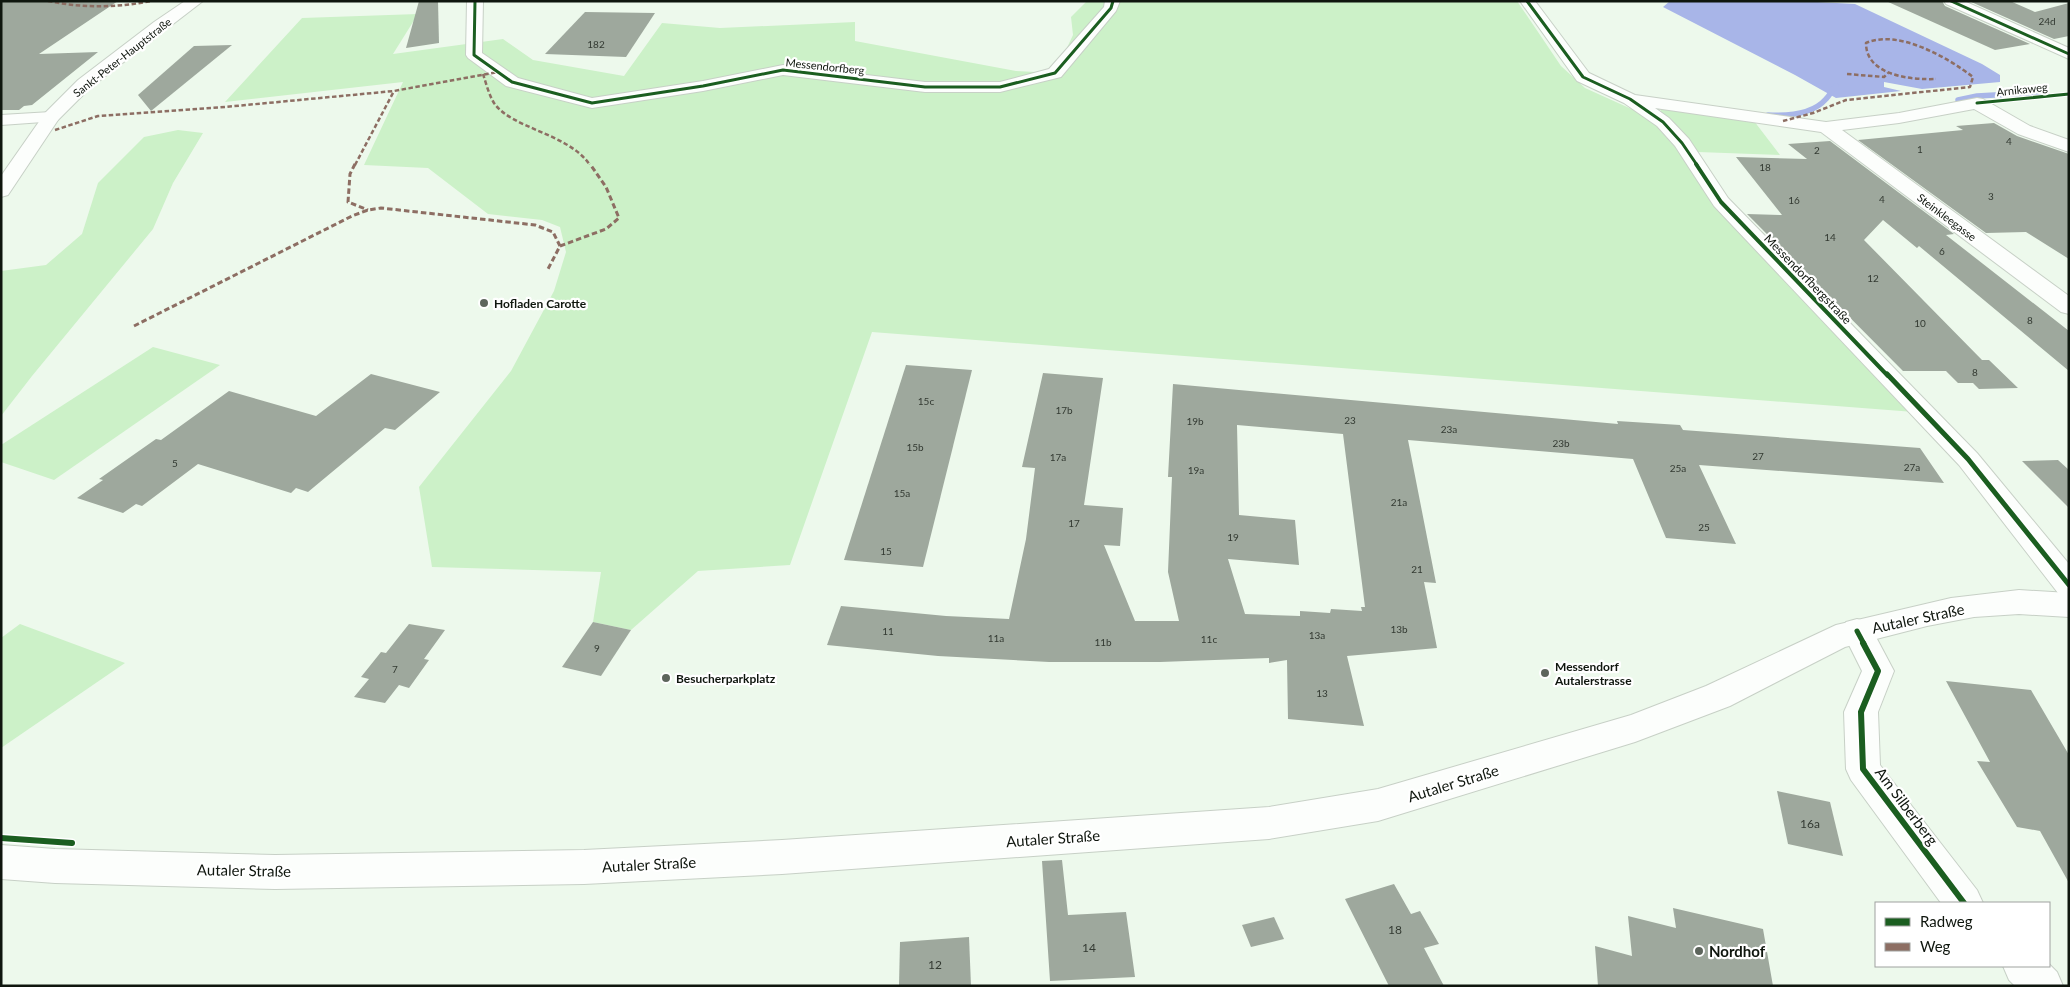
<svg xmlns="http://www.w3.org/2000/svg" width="2070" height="987" font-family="Lato,sans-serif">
	<rect width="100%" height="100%" fill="#edf9ec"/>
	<g fill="#ccf1c8">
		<path d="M1087,1H1517L1561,66L1585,88L1647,116L1914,412L872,332L790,565L698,571L631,630L593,622L601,572L432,567L419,487L511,371L554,291L566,252L560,227L542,220L488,214L428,168L364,165L403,82L225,102L302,18L418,14L393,54L503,39L533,60L624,76L662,23L720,28L855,22V41L1016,71L1055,73L1073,35L1071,17Z"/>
		<path d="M1660,108L1754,121L1780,155L1698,152L1680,129L1661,112Z"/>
		<path d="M178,130L203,133L173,183L153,229L32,376L1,416V271L46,265L82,234L98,183L144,137Z"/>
		<path d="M153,347L220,365L54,480L1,462V445Z"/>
		<path d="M20,624L125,663L1,748V638Z"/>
	</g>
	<path fill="#a8b5e8" d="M1670,1H1799L1855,4L1982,64L2000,75V82L1922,89L1884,82V87L1901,91L1836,98L1795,75L1663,7Z"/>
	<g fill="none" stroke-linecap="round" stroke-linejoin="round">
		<g stroke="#a8b5e8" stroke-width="5.5">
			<path d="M1958,100L1977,96L2045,92"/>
			<path d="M1768,115C1787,116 1813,114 1826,99C1830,95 1832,90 1836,86"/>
		</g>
	</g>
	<g fill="#9ea89d" fill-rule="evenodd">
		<path d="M1,1H118L39,54L98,52L32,105L24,106L19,110H1Z"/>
		<path d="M419,1H438L439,43L406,48Z"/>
		<path d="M1886,1H1942L1945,6L2030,44L1995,50Z"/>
		<path d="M1969,1H2010L2035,12L2069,3V36L2054,39Z"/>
		<path d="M585,12L655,13L626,57L545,54Z"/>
		<path d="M232,45L151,111L138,95L194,46Z"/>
		<path d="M1994,123L2017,136L2069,154V259L2026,232L1986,233L1858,140L1963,130L1956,126Z"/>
		<path d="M1830,141L1954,234L1946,235L2069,331V371L1919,246L1917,248L1883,220L1864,240L1982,360H1989L2018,388L1979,389L1973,383H1958L1946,371H1903L1747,214L1782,215L1736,157L1807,159L1788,144Z"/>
		<path d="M906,365L972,370L923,567L844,560Z"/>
		<path d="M1043,373L1103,378L1084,505L1123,508L1120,546L1104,545L1135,621H1179L1168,572L1172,477H1168L1173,384L1618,424L1617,421L1680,425L1683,430L1920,448L1944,483L1699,465L1736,544L1666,538L1633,459L1408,440L1436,583L1424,582L1437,648L1347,656L1364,726L1288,719L1287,660L1269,663V658L1160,662H1049L938,656L827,645L841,606L946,616L1009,619L1026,539L1035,468L1022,467ZM1237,425L1343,434L1365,607H1361L1362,611L1331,609L1330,613L1300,611V616L1245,614L1228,559L1299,565L1295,520L1239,515Z"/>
		<path d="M371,374L440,392L395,430L385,428L308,492L296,488L291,493L198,464L142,506L136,504L123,513L77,498L103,480L99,479L156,439L161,440L229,391L316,416Z"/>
		<path d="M2058,460L2069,470V508L2022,461Z"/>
		<path d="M593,622L631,630L601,676L562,667Z"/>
		<path d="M409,624L445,630L424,659L429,660L409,688L399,685L385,703L354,697L369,679L361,677L381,652L386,653Z"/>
		<path d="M1946,681L2031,690L2069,755V883L2040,831L2017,827L1977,761L1990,762Z"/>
		<path d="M1777,791L1830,802L1843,856L1788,844Z"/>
		<path d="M1062,860L1068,915L1126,912L1135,977L1050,981L1042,861Z"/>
		<path d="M1394,884L1411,914L1420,911L1439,944L1424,948L1444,986H1389L1345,899Z"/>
		<path d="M1673,908L1763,929L1773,986H1598L1595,946L1632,956L1628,916L1676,928Z"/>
		<path d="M1274,917L1284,939L1251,947L1242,925Z"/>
		<path d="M969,937L971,986H899L900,942Z"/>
	</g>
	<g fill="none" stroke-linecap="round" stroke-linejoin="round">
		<g stroke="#c7d0c6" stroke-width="2">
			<g id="minor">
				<path d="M467,1H483L482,53L518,78L592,98L703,81L783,65L925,82H1000L1049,69L1104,7L1105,1H1120L1116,11L1061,77L1000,92H925L783,75L703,91L592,108L506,86L468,58L466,55Z"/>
				<path d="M1520,1H1535L1589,73L1635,95L1826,122L1899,113L1977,98L1983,99L2030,126L2069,140V152L2018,134L1974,109L1899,123L1842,130L2069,296V314L2061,312L1821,132L1655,108L1669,118L1689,139L1728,198L1977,453L2069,564V596L2058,593L1959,465L1714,206L1675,146L1657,126L1624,103L1577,81Z"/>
				<path d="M1944,1H1964L2069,48V59L1946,4Z"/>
				<path d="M51,112L57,113L60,117L57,121L1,125V115Z"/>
				<path d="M1857,619L1868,622L1894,671L1878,712L1880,765L1977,890L1983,903H1941L1851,780L1846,769L1844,712L1862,671L1842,631L1846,622Z"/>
				<path d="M2049,964L2057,972L2063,986H2015L2009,980L2003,966H2049Z"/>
			</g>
		</g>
		<g stroke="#c7d0c6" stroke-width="2">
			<g id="major">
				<path d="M185,1H203L90,88L58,120L8,195L1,197V176L45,113L78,80L154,22Z"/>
				<path d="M2019,590L2069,593V617L2019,614L1974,617L1927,626L1845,647L1730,706L1635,742L1378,821L1269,839L782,874L584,884L275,889L55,883L1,879V845L55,849L275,855L584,850L782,840L1269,807L1378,789L1631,715L1706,686L1836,625L1951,598Z"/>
			</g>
		</g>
		<use href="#minor" fill="#fcfefc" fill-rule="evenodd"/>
		<use href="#major" fill="#fcfefc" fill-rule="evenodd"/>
		<g stroke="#8d6e63" stroke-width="2.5" stroke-dasharray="4.5 2.5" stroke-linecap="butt">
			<path d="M48,1C82,8 117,8 151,1"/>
			<path d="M483,74C486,83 489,95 494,103C512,129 568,133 590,165"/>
			<path d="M1847,74L1884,77L1888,73"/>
			<path d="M1783,121L1813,113L1846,100L1970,87L1973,77C1947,57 1898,29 1866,43C1866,76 1912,80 1936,79"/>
			<path d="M55,130L98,116L225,107L394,91L498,72"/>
			<path d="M355,165L394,91"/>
		</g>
		<g stroke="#8d6e63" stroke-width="3" stroke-dasharray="5.5 3" stroke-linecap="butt">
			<path d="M355,164L350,174L348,202L368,210"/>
			<path d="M560,246L606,229L619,218L606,187L590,164"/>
			<path d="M134,326L352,216L368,210L381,208L535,225L553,232L560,246L548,269"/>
		</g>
		<g stroke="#fff" stroke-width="5">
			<g id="cycleway-far3">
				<path d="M475,1L474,55L512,82L592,103L703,86L783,70L925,87H1000L1055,73L1111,8L1113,1"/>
				<path d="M1527,1L1583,77L1630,99L1663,122L1682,143L1697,165"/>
				<path d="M1951,1L2069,54"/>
				<path d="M1977,103L2069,94"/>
			</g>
		</g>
		<g stroke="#fff" stroke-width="6">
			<path id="cycleway-far2" d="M1696,164L1721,202L1888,376"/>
		</g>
		<g stroke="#fff" stroke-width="8">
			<g id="cycleway-far1">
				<path d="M1887,374L1968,459L2069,585"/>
				<path d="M1857,631L1864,644"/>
			</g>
		</g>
		<g stroke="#fff" stroke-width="9">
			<g id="cycleway">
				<path d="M1863,643L1878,671L1861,712L1863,769L1964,903"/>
				<path d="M1,838L72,843"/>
			</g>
		</g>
		<use href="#cycleway-far3" stroke="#1b5e20" stroke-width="3"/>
		<use href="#cycleway-far2" stroke="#1b5e20" stroke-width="4"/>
		<use href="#cycleway-far1" stroke="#1b5e20" stroke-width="5"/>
		<use href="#cycleway" stroke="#1b5e20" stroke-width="6"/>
	</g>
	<g fill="#5d655c" stroke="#fff" stroke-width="2">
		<circle cx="484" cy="303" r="5"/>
		<circle cx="1545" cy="673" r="5"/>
		<circle cx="666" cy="678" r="5"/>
		<circle cx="1699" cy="951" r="5"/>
	</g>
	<g text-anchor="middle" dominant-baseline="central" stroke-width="4.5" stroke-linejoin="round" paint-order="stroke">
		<g font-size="10" fill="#333a32">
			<text x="2047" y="21">24d</text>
			<text x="596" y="44">182</text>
			<text x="2009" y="141">4</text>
			<text x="1920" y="149">1</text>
			<text x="1817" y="150">2</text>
			<text x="1765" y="167">18</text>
			<text x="1991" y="196">3</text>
			<text x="1882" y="199">4</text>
			<text x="1794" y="200">16</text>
			<text x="1830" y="237">14</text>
			<text x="1942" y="251">6</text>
			<text x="1873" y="278">12</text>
			<text x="2030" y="320">8</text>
			<text x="1920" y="323">10</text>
			<text x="1975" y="372">8</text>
			<text x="926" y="401">15c</text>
			<text x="1064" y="410">17b</text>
			<text x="1350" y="420">23</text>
			<text x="1195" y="421">19b</text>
			<text x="1449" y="429">23a</text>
			<text x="1561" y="443">23b</text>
			<text x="915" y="447">15b</text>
			<text x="1758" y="456">27</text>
			<text x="1058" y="457">17a</text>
			<text x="175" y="463">5</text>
			<text x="1912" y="467">27a</text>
			<text x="1678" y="468">25a</text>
			<text x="1196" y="470">19a</text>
			<text x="902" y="493">15a</text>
			<text x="1399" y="502">21a</text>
			<text x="1074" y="523">17</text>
			<text x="1704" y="527">25</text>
			<text x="1233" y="537">19</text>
			<text x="886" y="551">15</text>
			<text x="1417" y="569">21</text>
			<text x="1399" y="629">13b</text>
			<text x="888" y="631">11</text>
			<text x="1317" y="635">13a</text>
			<text x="996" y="638">11a</text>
			<text x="1209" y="639">11c</text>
			<text x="1103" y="642">11b</text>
			<text x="597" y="648">9</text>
			<text x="395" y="669">7</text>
			<text x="1322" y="693">13</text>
		</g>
		<g font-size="11" fill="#0f160e" stroke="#fff">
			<text transform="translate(122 57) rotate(-38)">Sankt-Peter-Hauptstraße</text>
			<text transform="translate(825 66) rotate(6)">Messendorfberg</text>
			<text transform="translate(2022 89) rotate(-6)">Arnikaweg</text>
			<text transform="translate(1947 217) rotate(37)">Steinkleegasse</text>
		</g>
		<g font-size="12" fill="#0f160e" stroke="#fff">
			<text transform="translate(1808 279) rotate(46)">Messendorfbergstraße</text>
		</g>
		<g font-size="12" font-weight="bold" fill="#0f160e" stroke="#fff" text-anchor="start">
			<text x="494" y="303">Hofladen Carotte</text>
			<text x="1555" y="666">Messendorf<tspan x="1555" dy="14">Autalerstrasse</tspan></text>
			<text x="676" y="678">Besucherparkplatz</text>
		</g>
		<g font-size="12" fill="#333a32">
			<text x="1810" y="823">16a</text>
			<text x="1395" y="929">18</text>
			<text x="1089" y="947">14</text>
			<text x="935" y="964">12</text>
		</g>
		<g font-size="15" fill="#0f160e" stroke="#fff">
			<text transform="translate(1918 618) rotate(-12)">Autaler Straße</text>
			<text transform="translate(1453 783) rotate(-17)">Autaler Straße</text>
			<text transform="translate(1907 806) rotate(53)">Am Silberberg</text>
			<text transform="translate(1053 838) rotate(-4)">Autaler Straße</text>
			<text transform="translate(649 864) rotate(-3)">Autaler Straße</text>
			<text transform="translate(244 870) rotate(1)">Autaler Straße</text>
		</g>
		<g font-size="15" font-weight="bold" fill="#0f160e" stroke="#fff" text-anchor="start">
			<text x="1709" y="951">Nordhof</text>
		</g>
	</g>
	<rect width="2070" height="987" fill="none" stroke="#0f160e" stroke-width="5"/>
	<rect x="1875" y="902" width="175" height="65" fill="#ffffff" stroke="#9fa29f"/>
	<rect x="1885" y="918" width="25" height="8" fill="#1b5e20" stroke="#9fa29f"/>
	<text x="1920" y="927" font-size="15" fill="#0f160e">Radweg</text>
	<rect x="1885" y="943" width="25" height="8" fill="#8d6e63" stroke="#9fa29f"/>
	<text x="1920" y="952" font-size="15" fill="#0f160e">Weg</text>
</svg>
